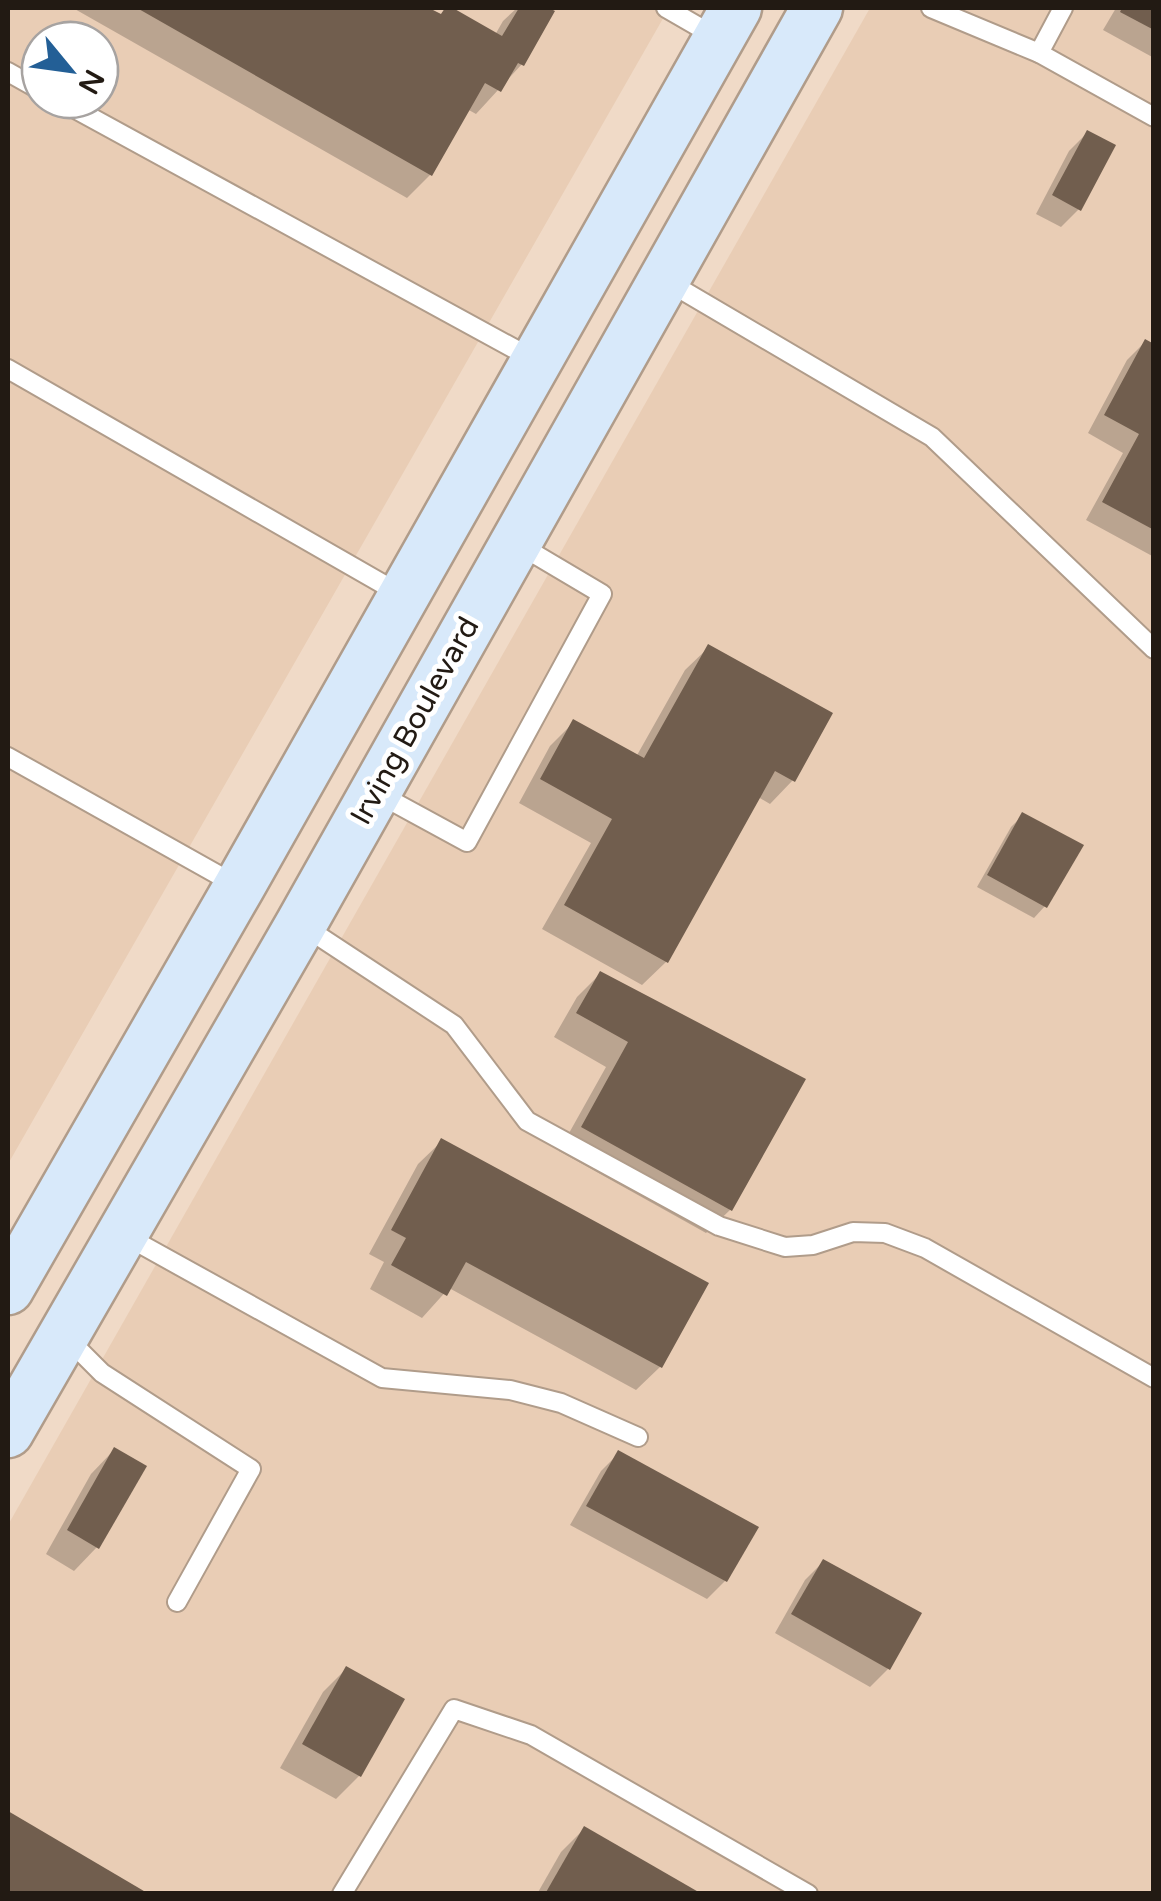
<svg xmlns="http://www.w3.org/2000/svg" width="1161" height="1901" font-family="'Varela Round',sans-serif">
	<rect width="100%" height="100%" fill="#f0dac7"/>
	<g fill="#e9cdb5" fill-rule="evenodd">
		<path d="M8,8H669L8,1164ZM40,40H100V100H40Z"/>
		<path d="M870,8H1153V1893L8,1894V1525Z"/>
	</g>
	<g fill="#0003">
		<path d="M73,8H424L439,16L448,8L495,35L503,21L517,8H544L552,12L522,64L476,114L467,109L430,175L407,198Z"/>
		<path d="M1116,8H1154V58L1103,30Z"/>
		<path d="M1087,133L1079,209L1061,227L1036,214L1069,151Z"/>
		<path d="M1145,342L1154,346V557L1086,520L1123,453L1088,433L1127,360Z"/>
		<path d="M709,647L793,780L770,804L758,797L666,962L642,985L542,929L591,843L519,803L550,746L574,722L636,757L685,670Z"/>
		<path d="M1023,815L1045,906L1034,918L977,887L1011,827Z"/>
		<path d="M600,974L730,1210L706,1233L559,1151L606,1067L554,1037L577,997Z"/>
		<path d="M442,1141L705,1284L660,1367L636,1390L449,1288L422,1318L370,1289L384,1262L369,1254L418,1164Z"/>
		<path d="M114,1450L97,1547L74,1571L46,1554L91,1474Z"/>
		<path d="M619,1453L725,1581L707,1599L570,1525L601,1471Z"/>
		<path d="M823,1562L888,1669L870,1687L775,1633L805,1580Z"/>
		<path d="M346,1669L359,1776L336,1799L280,1768L323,1692Z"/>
		<path d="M584,1829L697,1894H537L561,1852Z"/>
	</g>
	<g fill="#715e4e">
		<path d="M137,8H429L441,14L445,8H453L502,36L519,8H549L555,11L524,66L518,63L501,92L485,83L432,176Z"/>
		<path d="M1122,8H1154V30L1120,12Z"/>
		<path d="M1087,130L1116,145L1081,211L1052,195Z"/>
		<path d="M1145,339L1154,344V530L1102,502L1139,434L1104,415Z"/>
		<path d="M708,644L833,713L795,782L775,771L668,963L564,905L612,819L540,779L573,719L644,758Z"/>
		<path d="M1022,812L1084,845L1047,908L987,875Z"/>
		<path d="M600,971L806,1079L732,1211L581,1127L628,1042L576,1013Z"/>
		<path d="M441,1138L709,1283L662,1368L466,1262L447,1296L391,1265L406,1238L391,1230Z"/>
		<path d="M114,1447L147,1466L99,1549L67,1530Z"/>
		<path d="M618,1450L759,1527L727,1582L586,1506Z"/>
		<path d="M823,1559L922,1613L890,1670L791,1614Z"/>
		<path d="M346,1666L405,1699L361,1777L302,1744Z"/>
		<path d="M8,1811L149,1894H8Z"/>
		<path d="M584,1826L702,1894H545Z"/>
	</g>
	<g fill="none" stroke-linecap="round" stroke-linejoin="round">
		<g stroke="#b09c8a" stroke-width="22">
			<g id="service">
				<path d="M666,8L718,38"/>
				<path d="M931,8L1039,53"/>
				<path d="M1063,8L1039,53L1154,117"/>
				<path d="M8,72L40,90"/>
				<path d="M59,100L533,359"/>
				<path d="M665,280L932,437L1154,649"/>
				<path d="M8,369L402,595"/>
				<path d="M8,757L238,886"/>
				<path d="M377,793L467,842L602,594L516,543"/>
				<path d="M305,927L454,1025L527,1121L719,1226L785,1247L813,1245L853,1232L885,1233L925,1248L1154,1378"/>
				<path d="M126,1236L382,1378L510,1390L561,1403L638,1437"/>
				<path d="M66,1337L102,1373L251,1469L177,1602"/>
				<path d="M342,1894L454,1709L531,1735L808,1894"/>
			</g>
		</g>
		<g stroke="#b09c8a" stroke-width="55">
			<g id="secondary">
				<path d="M8,1289L239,887L736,8"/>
				<path d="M8,1432L301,924L817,8"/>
			</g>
		</g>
		<use href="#service" stroke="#fff" stroke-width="18"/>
		<use href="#secondary" stroke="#d8e9fa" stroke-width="50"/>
	</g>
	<g text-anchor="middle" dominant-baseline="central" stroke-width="10" stroke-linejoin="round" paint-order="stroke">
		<g font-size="30" fill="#221a13" stroke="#fff">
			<text transform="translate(415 721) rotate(-61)">Irving Boulevard</text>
		</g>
	</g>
	<rect width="1161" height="1901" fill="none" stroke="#221a13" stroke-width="20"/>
	<g transform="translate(70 70) rotate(119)"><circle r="48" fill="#ffffff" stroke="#a7a3a1" stroke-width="2.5"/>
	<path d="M0-8L18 38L0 25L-18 38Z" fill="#235f96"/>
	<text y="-15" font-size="28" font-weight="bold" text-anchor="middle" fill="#221a13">N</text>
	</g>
</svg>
